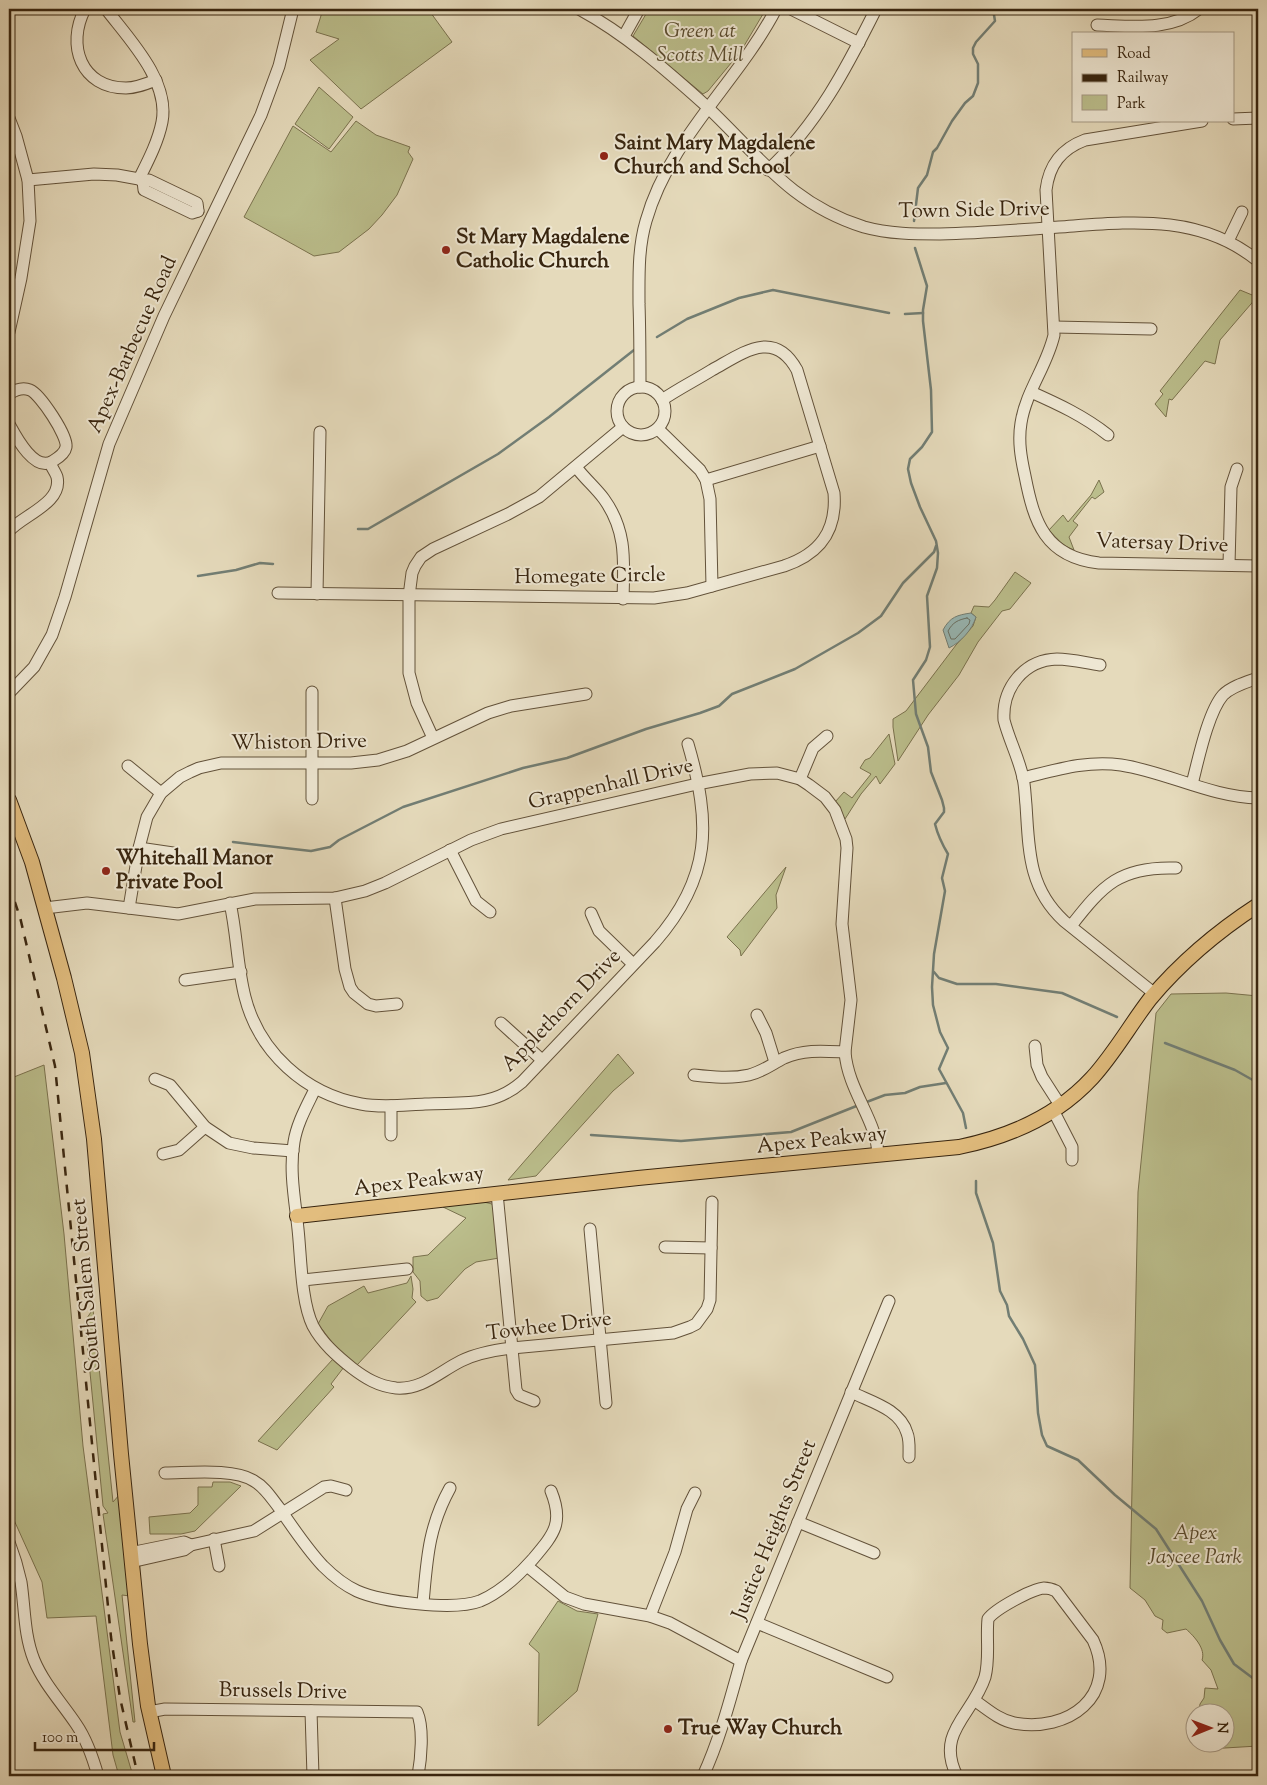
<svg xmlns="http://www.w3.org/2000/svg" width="1267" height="1785" font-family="'Sorts Mill Goudy',serif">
	<rect width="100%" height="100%" fill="#e5dabb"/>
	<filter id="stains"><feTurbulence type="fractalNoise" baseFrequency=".004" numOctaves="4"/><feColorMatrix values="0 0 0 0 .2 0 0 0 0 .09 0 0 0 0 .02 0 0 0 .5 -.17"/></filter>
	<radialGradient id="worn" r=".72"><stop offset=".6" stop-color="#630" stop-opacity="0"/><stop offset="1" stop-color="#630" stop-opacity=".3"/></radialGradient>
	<g fill="#bbbe8c" stroke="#7a724e">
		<path d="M323,9H428L452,42L361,109L310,60L339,39L316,32Z"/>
		<path d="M649,9H766L741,51L708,91L703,94L633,36Z"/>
		<path d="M319,87L353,117L329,149L295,124Z"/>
		<path d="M356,121L376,135L410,147L408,152L413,159L397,195L382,215L369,229L339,252L314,256L244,217L293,126L331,152Z"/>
		<path d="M1240,290L1257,297L1220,340L1215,364L1205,361L1172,400L1169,399L1166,417L1155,404L1163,394L1160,391Z"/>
		<path d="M1099,480L1104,492L1095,499L1092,497L1073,521L1078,525L1069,537L1074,550C1063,546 1057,539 1049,530L1063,515L1068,522L1091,495Z"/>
		<path d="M1015,572L1031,583L1010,609L1002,611L978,642L959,675L928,715L898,761L893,727V719L906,711L956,645L973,626L976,617L971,613L974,606L989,607L995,600Z"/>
		<path d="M889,734L895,764L880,784L876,776L861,794L845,819L835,802L844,792L852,798L871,774L860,768L865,760L870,758Z"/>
		<path d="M786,867L776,895L777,908L741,956L740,950L727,937Z"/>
		<path d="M1226,993L1258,996V1746L1208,1749L1205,1743L1224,1742V1712H1195L1199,1711L1200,1704L1204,1698L1205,1688L1218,1689L1211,1670L1202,1660C1206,1649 1194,1636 1186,1629L1167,1633L1162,1629L1163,1620L1155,1616L1145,1600L1130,1588L1138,1192L1156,1013L1171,994Z"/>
		<path d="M618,1054L634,1073L613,1091L536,1176L508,1180Z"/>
		<path d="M44,1065L64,1234L83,1446L120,1732L133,1776H119L113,1755L96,1616L47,1618L42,1582L9,1509V1079Z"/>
		<path d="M480,1201L492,1204L495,1211L499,1258L476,1262L465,1269L438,1298L427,1301L421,1296L420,1281L413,1272V1257L428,1255L466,1218L443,1207Z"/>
		<path d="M411,1276L413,1289L412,1298L416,1302L357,1365L338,1350L318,1324L328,1306L364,1286L368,1293L407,1283Z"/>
		<path d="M93,1309L113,1502L120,1494L130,1596L122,1595L135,1722H133L103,1514L108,1513L103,1506L85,1321Z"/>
		<path d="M333,1359L344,1367L331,1384L334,1387L277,1450L258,1441Z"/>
		<path d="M213,1482H230L241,1486L195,1531L181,1534H150L149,1517L190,1513L198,1505V1487H212Z"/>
		<path d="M558,1601L577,1611L598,1614L577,1691L538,1726L539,1653L529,1644Z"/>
	</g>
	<path fill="#98b9b7" stroke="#727e74" d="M971,613L976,617C972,630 961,642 949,648L943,630C950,617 957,615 971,613Z"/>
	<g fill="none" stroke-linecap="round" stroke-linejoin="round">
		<path stroke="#686f63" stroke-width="1" d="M967,618L970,620L969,624L955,639H951L948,631C953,622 958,620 967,618Z"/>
		<g stroke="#727e74" stroke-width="2.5">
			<path d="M914,221L918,188L927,175L933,152L937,148L952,121L965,103L973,96L978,83V64L973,54V48L976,42L995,21L993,9"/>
			<path d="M915,248L927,286L923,310V321L931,390L932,432L922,447L910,459L908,469L911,483L920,507L936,541L938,553L937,568L927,596L930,647L926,660L913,680L916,714L928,747L931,772L942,800L944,808V812L935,824C938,836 942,844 948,854L942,878L945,891L934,954L932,987L933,1005L940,1032L948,1048L939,1069L963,1113L966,1128"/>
			<path d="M905,314L923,313"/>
			<path d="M657,337L687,319L739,298L773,290L889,313"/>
			<path d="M358,529H368L498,454L549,417L634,350"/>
			<path d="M198,576L236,570L260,563L273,564"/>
			<path d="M233,842L311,851L330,847L339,840L403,807L523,768L567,758L646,729L700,713L719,706L732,694L795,669L858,633L881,616L903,583L934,552L936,546"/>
			<path d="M934,972L939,978L957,984H996L1062,993L1117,1017"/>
			<path d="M1165,1043L1235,1070L1258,1083"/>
			<path d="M864,1103L885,1095L905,1093L920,1087L946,1083"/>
			<path d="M591,1135L681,1141L791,1132L859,1105"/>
			<path d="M976,1181V1193L993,1243L1000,1291L1007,1305L1009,1316L1023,1339L1035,1365L1038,1413L1042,1435L1047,1446L1078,1460L1115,1495L1156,1529L1202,1601L1220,1640L1234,1664L1258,1682"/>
			<path d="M9,1770L15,1776"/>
		</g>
		<g stroke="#63523a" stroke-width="13">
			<g id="minor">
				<path d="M85,9C66,45 81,88 126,88C136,88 146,84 156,80"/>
				<path d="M106,9C129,39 170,81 162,122C158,142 148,161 139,179L143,181"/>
				<path d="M579,9C625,34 665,69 704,104C758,154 788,203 864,227C889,234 915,234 940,234C980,233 1020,230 1059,227C1130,222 1199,213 1258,261"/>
				<path d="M791,9L859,43"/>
				<path d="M1097,25C1131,26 1170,32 1199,9"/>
				<path d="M624,36L639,9"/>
				<path d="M9,118L16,136L28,180L30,221L21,278L9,332"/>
				<path d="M1233,119L1258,118"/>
				<path d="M1202,121L1085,140C1061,149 1049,165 1046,190L1054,335C1047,366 1026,391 1021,423C1018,441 1021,458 1025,476C1034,522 1045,557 1099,563L1258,566"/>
				<path d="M768,170C817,125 847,67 876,9"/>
				<path d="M28,180L94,174L117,175L139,179"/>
				<path d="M143,181L144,190L192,213L198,211"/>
				<path d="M143,181L149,180L197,203L198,211"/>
				<path d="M1228,241L1242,212"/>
				<path d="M1054,327L1151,329"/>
				<path d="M640,387C640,359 640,332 639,304C639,276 638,248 646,221C669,139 738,82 776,9"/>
				<circle cx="641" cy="411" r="24"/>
				<path d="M1031,392C1058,404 1084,416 1108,435"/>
				<path d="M9,394C15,390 23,387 30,390C40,394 68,436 66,447C65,453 58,458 53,461C35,473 16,437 9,424"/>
				<path d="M658,429L700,470L706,480L710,499L712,586"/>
				<path d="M576,467C585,479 596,488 604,499C627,531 624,561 623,599"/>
				<path d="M706,480L820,446"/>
				<path d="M9,531C23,515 63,503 57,477C56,473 52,468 50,463"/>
				<path d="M1229,565L1231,487L1237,469"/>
				<path d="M278,593L654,598L687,593L784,566C820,554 837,531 834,493L797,370C774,328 743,353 712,370C696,380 678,389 662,400"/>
				<path d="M317,594L320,432"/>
				<path d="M1100,665C1086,663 1071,659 1057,659C1024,660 1002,688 1004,720C1009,740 1019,758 1023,778C1025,786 1025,796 1026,805C1029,849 1028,888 1064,921L1155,994"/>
				<path d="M9,693L34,667L52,635L65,597L109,444L164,316L261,115L279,66L293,9"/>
				<path d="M433,738L417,703L409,673V596L412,573L415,566L421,557L433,549L508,514L539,497L623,427"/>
				<path d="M128,766L161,793"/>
				<path d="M1023,778C1056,770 1087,760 1121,765C1167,772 1211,797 1258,798"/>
				<path d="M800,779L813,748L827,736"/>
				<path d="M1192,784C1198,761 1208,712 1223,695C1232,686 1247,682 1258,678"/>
				<path d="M312,799V692"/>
				<path d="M139,848L173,853"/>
				<path d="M450,850L476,901L490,912"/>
				<path d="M335,898L345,969L350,987L354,993L368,1004L376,1006L397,1004"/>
				<path d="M230,903C237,934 237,966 245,997C259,1052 305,1094 361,1104C382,1108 404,1105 425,1104C462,1102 492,1108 522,1082L655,942C712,877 711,823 688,744"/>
				<path d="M45,908L87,903L178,914L255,899L335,898L365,891L385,883L471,840L501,829L697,784L750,774L777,773L800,779L809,785L825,797L835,810L846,839L847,848L842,924L851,1000L845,1052C848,1091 877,1120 878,1155"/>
				<path d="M129,908L139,848L147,817L161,793L180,777L190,772L199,768L221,763H351L378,760L407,751L488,713L511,706L586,694"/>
				<path d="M591,913L599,931L633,964"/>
				<path d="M1071,926C1103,885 1120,866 1176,868"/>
				<path d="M185,980L241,972"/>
				<path d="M757,1015L766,1033L775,1062"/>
				<path d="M501,1023L542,1060"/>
				<path d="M1035,1046L1037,1065L1042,1077L1060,1105"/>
				<path d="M694,1075C712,1077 731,1079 749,1075C762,1072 772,1064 784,1058C804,1049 824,1051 845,1052"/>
				<path d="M155,1079L170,1085L205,1127L229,1143L253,1148L293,1151"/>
				<path d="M315,1089C307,1106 297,1123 294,1142C289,1170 295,1201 298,1229C301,1256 301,1302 313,1326C322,1343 337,1356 352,1368C365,1378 378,1386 396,1388C422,1390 439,1372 461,1361C477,1353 495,1350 512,1348L673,1333L690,1327L696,1324L707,1309L710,1300L712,1202"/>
				<path d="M391,1106V1135"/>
				<path d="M1053,1110L1072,1147V1160"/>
				<path d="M163,1154L179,1150L205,1127"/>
				<path d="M497,1193L516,1390L519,1395L534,1401"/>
				<path d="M590,1229L606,1403"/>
				<path d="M665,1247L711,1248"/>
				<path d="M303,1280L407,1269"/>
				<path d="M851,1392C871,1402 900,1409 907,1433C910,1440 909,1449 909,1457"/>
				<path d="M165,1473C189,1473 234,1468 254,1481C265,1487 272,1499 280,1509C293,1528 307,1549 323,1566C333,1576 344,1585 357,1591C382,1602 454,1611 480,1601C501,1592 518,1576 533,1559C554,1534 564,1523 551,1491"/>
				<path d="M798,1522L874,1553"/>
				<path d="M214,1539L219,1566"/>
				<path d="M9,1542C14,1555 18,1568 21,1582C25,1609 24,1635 34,1660C44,1684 62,1703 76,1724C87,1740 93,1758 98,1776"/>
				<path d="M130,1553L184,1542L191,1545"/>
				<path d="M131,1562L184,1550L191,1545L254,1531L324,1487L331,1486L346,1490"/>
				<path d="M527,1566L565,1597L584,1604L650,1616L670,1623L741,1661"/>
				<path d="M423,1603C427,1560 428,1528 450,1488"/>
				<path d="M650,1616L675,1552L687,1509L695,1493"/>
				<path d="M757,1623L887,1677"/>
				<path d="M311,1711L313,1776"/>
				<path d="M149,1712L165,1709L417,1712C424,1728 421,1759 418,1776"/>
				<path d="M703,1776C720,1739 730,1700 741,1661L889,1301"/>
				<path d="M957,1776C935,1732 973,1715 985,1677C990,1658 986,1638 988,1619C995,1609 1032,1589 1044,1588C1049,1588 1052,1589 1056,1591L1093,1640C1119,1696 1068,1733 1014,1723C999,1720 987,1709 974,1700"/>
			</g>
		</g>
		<g stroke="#38250f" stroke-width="16">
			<g id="major">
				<path d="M9,800L32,862L64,978L82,1053L94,1139L121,1454L140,1644L148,1706L164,1776"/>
				<path d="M297,1216L638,1178L959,1147C1008,1137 1057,1116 1092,1078C1114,1054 1130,1025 1150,999C1181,962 1218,931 1258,905"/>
			</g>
		</g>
		<use href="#minor" stroke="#eee7d3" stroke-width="11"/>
		<use href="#major" stroke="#e2bd7e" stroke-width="14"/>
		<path stroke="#38250f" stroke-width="2.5" stroke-dasharray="9 9" stroke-linecap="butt" d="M9,885L20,917L55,1066L111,1637L120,1698L138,1776"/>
	</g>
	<g fill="#8f2418" stroke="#eee7d3" stroke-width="2">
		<circle cx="604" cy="156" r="5"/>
		<circle cx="446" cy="250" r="5"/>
		<circle cx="106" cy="871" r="5"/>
		<circle cx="668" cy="1729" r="5"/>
	</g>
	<g text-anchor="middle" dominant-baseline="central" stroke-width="4" stroke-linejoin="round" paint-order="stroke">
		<g font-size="21" font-style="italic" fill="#594b2e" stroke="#eee7d3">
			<text x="700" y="32">Green at<tspan x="700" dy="24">Scotts Mill</tspan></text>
			<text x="1195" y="1534">Apex<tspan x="1195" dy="24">Jaycee Park</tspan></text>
		</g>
		<g font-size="21" font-weight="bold" fill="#38250f" stroke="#eee7d3" text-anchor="start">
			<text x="614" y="144">Saint Mary Magdalene<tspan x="614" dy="24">Church and School</tspan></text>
			<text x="456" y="238">St Mary Magdalene<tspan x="456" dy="24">Catholic Church</tspan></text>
			<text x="116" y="859">Whitehall Manor<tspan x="116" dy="24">Private Pool</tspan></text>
			<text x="678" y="1729">True Way Church</text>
		</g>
		<g font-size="21" fill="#38250f" stroke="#eee7d3">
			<text transform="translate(974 211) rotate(-1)">Town Side Drive</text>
			<text transform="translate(133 345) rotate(-66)">Apex-Barbecue Road</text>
			<text transform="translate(1162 544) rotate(2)">Vatersay Drive</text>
			<text transform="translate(590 577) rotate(-1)">Homegate Circle</text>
			<text transform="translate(299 743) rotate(-1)">Whiston Drive</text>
			<text transform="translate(611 785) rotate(-13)">Grappenhall Drive</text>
			<text transform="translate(562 1011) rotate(-46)">Applethorn Drive</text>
			<text transform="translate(822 1141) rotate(-6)">Apex Peakway</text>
			<text transform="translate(419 1182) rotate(-7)">Apex Peakway</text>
			<text transform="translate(87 1285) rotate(-95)">South Salem Street</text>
			<text transform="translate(549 1327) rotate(-7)">Towhee Drive</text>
			<text transform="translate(775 1530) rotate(-68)">Justice Heights Street</text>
			<text transform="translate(283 1692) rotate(1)">Brussels Drive</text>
		</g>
	</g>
	<rect width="1267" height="1785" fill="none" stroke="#e5dabb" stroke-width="30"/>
	<rect x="10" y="10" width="1247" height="1765" fill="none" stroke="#38250f" stroke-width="2.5"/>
	<rect x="15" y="15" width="1237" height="1755" fill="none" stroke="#38250f"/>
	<rect x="1072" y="32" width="162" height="90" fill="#eee7d3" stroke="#a59985"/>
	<rect x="1082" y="49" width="25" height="8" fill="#e2bd7e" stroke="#a59985"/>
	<text x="1117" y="58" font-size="15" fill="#38250f">Road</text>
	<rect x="1082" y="74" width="25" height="8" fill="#38250f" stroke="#a59985"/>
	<text x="1117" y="82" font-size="15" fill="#38250f">Railway</text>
	<rect x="1082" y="95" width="25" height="15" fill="#bbbe8c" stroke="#a59985"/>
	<text x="1117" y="108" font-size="15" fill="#38250f">Park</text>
	<g transform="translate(1210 1728) rotate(89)"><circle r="24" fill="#eee7d3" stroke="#a59985"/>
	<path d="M0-4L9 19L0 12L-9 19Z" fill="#8f2418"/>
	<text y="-8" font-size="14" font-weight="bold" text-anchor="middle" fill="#38250f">N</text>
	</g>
	<path d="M35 1742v8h119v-8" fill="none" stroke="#38250f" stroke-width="2.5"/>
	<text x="42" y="1742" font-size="15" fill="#38250f" stroke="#eee7d3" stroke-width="4" paint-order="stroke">100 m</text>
	<rect width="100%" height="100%" filter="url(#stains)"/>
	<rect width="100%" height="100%" fill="url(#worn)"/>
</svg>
